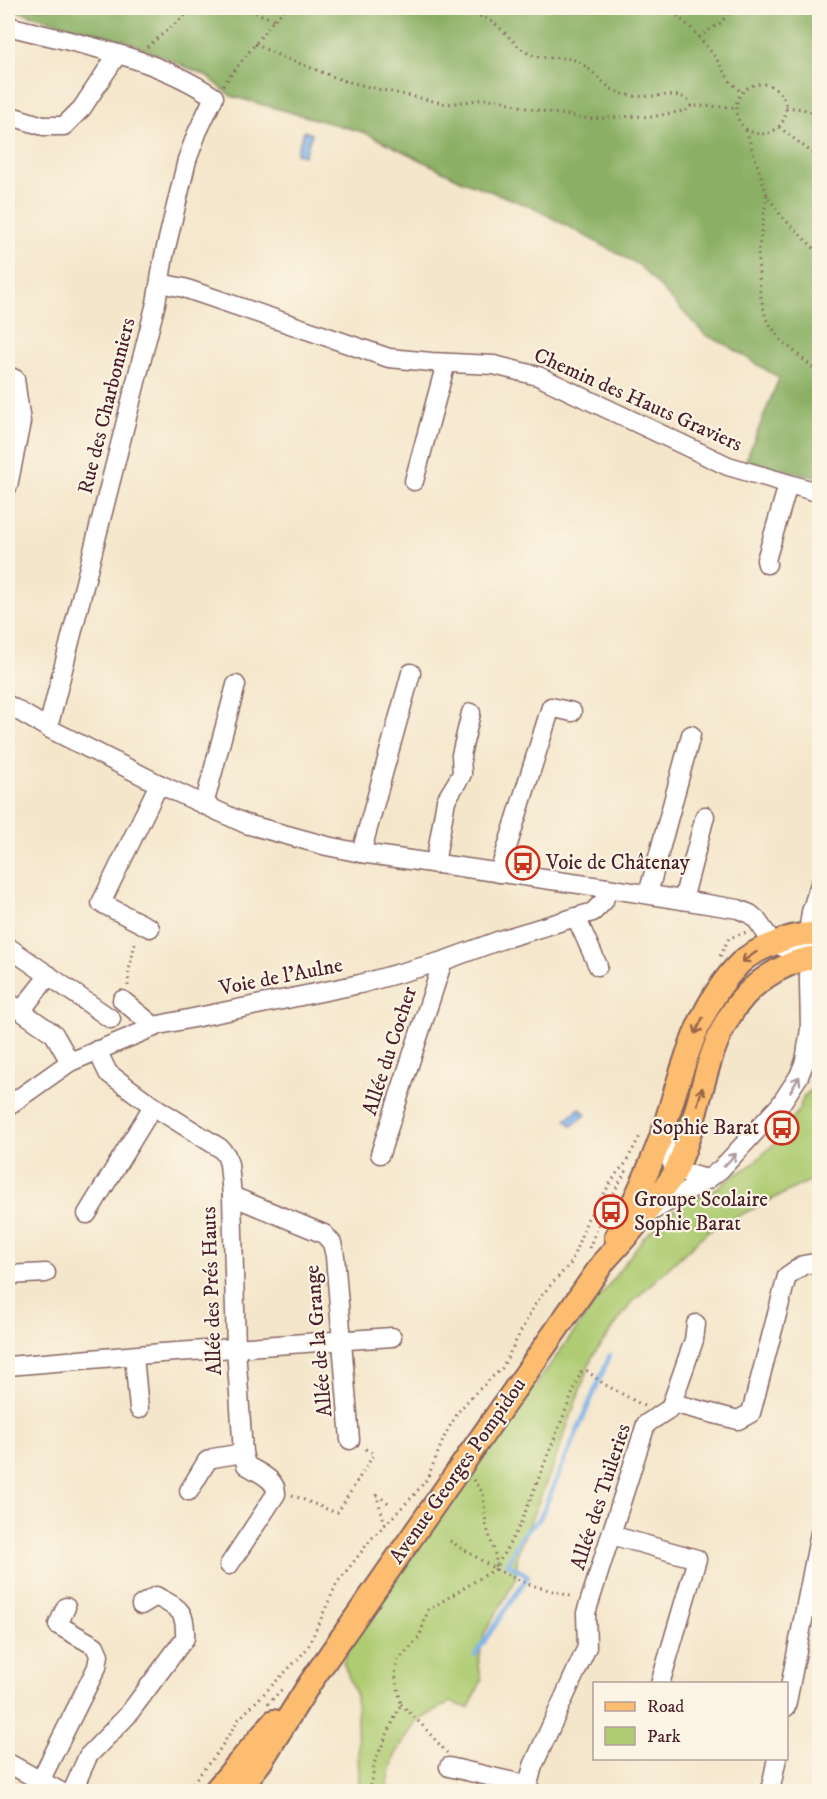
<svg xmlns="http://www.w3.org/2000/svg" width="827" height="1799" font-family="'IM FELL DW Pica',serif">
	<rect width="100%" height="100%" fill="#fcf5e5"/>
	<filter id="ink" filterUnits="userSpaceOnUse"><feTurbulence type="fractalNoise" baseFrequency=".0167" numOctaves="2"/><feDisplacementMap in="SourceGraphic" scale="12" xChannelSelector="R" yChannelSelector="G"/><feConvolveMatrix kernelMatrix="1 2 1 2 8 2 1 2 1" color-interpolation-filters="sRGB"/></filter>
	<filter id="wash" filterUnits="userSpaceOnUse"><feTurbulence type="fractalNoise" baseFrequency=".008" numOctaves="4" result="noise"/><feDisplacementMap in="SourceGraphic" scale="24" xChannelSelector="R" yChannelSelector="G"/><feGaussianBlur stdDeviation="1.35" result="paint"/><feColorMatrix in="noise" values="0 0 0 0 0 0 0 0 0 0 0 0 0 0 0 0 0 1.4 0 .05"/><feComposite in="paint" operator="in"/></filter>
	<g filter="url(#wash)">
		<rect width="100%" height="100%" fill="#f4e6cb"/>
		<path fill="#afcc73" stroke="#7c764f" stroke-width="1.5" d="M819,1084V1176L708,1231L632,1302L592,1357L553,1466L518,1552L515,1581L484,1634L478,1666L482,1679L469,1708L450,1702L416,1722L394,1757L386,1791H357L359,1778L356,1696L343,1662L356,1635L536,1384L644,1237L685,1201L712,1191L751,1165L774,1144L798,1111L804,1096Z"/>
		<path fill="#8bb065" stroke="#6a6848" stroke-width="1.5" d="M8,8H819V478L746,460L779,378L727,345L705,335L639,265L532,207L463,181L366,133L231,96L207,76L124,40L8,9Z"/>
		<g fill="#7cb0e9" stroke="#63688a" stroke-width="1.5">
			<path d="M304,131L312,134L304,156L296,153Z"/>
			<path d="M580,1108L586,1115L572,1126L566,1119Z"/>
		</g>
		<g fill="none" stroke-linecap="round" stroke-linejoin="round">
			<path stroke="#7cb0e9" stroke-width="4.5" d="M475,1655L528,1576L507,1563L522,1535L540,1518L610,1355"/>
		</g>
	</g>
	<g filter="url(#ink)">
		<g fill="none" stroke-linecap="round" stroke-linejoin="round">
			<g stroke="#866563" stroke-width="21">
				<g id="minor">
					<path d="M8,26C77,44 154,56 214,97L197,133L187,160L164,256L156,303L48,728"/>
					<path d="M8,115L43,126H64L82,108L117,55"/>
					<path d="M160,283L184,288L389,358L431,362L494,365L538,376L728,466L820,493"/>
					<path d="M8,376L15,379L21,422L8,486"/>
					<path d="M414,481L446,363"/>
					<path d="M767,564L766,560L788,485"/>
					<path d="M8,705L48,728L159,784L246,824L327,846L361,853L607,888L738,909L750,914L756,919L773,943L809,957"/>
					<path d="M204,805L236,685"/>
					<path d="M361,853L411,673"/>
					<path d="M435,864L446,800L462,774L461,755L471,713"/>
					<path d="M499,873L551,707L572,712"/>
					<path d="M648,894L691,735"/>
					<path d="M683,900L705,816"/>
					<path d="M576,917L598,966"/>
					<path d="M150,928L101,903L159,784"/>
					<path d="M8,947L111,1019"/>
					<path d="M122,1000L155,1027"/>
					<path d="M8,1002L54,1034L70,1062"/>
					<path d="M21,1011L49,975"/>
					<path d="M97,1050L108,1073L153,1106L220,1148L226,1155L229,1164L232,1196L236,1348L243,1453L246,1465C257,1472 277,1479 276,1494L229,1565"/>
					<path d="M8,1106L70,1062L159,1025L360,984L443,961L503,939L593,912L604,901L607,888"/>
					<path d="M661,1135L675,1171L708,1179L721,1169L780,1105L799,1076L805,1061L810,1029L808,934L811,912L820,884"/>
					<path d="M380,1154L443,961"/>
					<path d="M232,1196L324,1234L332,1243L335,1256L350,1440"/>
					<path d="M87,1214L153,1106"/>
					<path d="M647,1214L708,1179"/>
					<path d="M8,1275L46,1273"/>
					<path d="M134,1356L139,1409"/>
					<path d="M8,1366L162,1353L392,1337"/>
					<path d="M672,1403L694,1340L696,1324"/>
					<path d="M189,1491L207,1461L213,1458L243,1453"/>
					<path d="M611,1535L697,1559L660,1684"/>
					<path d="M786,1707L820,1533"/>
					<path d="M8,1763L61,1792"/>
					<path d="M449,1767L527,1785"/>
					<path d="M40,1781L97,1667L99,1655L95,1646L58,1625L66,1607"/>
					<path d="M72,1792L88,1756L127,1716L185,1638C186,1609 179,1609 156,1596L141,1605"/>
					<path d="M526,1792L533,1766L587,1647L586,1613L646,1424L669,1409L672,1403L738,1420L751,1413L787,1276L803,1265L820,1262"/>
					<path d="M770,1792L777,1758"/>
				</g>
			</g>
			<g stroke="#866563" stroke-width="26">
				<g id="major">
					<path d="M616,1237C633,1204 649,1171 661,1137C681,1077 694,1009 740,963C748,955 761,949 771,945C787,937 801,933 820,934"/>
					<path d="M214,1792L274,1721"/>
					<path d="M237,1792L260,1763L310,1683L605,1260C626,1237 646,1215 663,1189C668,1183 673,1177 676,1170C708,1101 702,1012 776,971C790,963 804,958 820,957"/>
				</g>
			</g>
			<g stroke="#866563" stroke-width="3" stroke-dasharray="1.5 4.5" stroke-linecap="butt">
				<path d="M244,8L274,20"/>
				<path d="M409,8C422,13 431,9 444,8C458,8 472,13 484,18C503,25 510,42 526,52C543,63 562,53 579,62C595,71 605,89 623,94C632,96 641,97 651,96C663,96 687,91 691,106"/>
				<path d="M668,8L690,27L714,55L730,81L742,93"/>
				<path d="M699,37L720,23L733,8"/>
				<path d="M255,44L275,54L342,80L369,87L447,104L486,99L500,100L529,109L590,119L635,116L651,117L688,110L691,106L736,107"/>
				<path d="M147,47L194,8"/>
				<circle cx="761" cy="109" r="25"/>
				<path d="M223,85L274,20L286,8"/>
				<path d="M786,107L803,109L820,116"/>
				<path d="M779,127L820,159"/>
				<path d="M746,130L767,195L782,217L820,254"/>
				<path d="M767,195L758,254L760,293L766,319L781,340L820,374"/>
				<path d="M720,956L729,938L747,932"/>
				<path d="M128,986L129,970L136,939"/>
				<path d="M589,1248L606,1206L626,1171"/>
				<path d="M473,1480L483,1493L486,1525L496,1557L495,1567"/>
				<path d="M376,1494L385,1524"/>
				<path d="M292,1495L334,1512H338L374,1454L364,1448"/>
				<path d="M377,1495L390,1504"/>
				<path d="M450,1541L495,1569L528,1584L574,1597"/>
				<path d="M268,1704L284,1687"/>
				<path d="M401,1704L423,1726L447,1753"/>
				<path d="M8,1790L10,1792"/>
				<path d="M185,1792L218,1752L238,1720L300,1657L308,1647L337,1583L373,1537L414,1495L427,1479L446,1433L458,1412L472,1396L502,1368L534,1306L548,1288L571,1263L587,1220L617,1173L625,1164L640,1136"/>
				<path d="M370,1792L375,1761L401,1704L395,1674L398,1660L413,1645L420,1635L428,1610L495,1569L520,1525L581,1372L587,1371L604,1384L644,1406"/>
			</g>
			<use href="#minor" stroke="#fff" stroke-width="18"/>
			<use href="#major" stroke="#fcbd6f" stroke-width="22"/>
		</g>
		<defs><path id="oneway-shaft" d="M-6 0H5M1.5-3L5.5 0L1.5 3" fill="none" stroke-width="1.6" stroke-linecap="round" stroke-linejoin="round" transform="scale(1.5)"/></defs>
		<g stroke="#9a664a">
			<use href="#oneway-shaft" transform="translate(749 957) rotate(146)"/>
			<use href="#oneway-shaft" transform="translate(699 1026) rotate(114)"/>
			<use href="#oneway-shaft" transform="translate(700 1096) rotate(-74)"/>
		</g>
		<g stroke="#ae9aa0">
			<use href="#oneway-shaft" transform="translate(795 1084) rotate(-59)"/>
			<use href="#oneway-shaft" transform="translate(730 1160) rotate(-47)"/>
		</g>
	</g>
	<defs>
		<g id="bus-ring" transform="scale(1.725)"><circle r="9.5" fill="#fcf5e5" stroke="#c8321e" stroke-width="1.5"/><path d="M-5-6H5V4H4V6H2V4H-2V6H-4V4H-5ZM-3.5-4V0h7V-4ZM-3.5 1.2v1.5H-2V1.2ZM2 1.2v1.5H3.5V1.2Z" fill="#c8321e"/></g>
	</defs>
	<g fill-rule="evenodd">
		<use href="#bus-ring" x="523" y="863"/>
		<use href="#bus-ring" x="782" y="1128"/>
		<use href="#bus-ring" x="611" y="1212"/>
	</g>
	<g text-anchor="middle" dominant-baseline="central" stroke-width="4.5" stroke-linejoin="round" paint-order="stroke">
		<g font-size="21" fill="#4a1f2b" stroke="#fcf5e5">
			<text transform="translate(638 400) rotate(24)">Chemin des Hauts Graviers</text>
			<text transform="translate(107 406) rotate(-76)">Rue des Charbonniers</text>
			<text transform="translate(281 977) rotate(-11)">Voie de l'Aulne</text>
			<text transform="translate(390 1051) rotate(-72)">Allée du Cocher</text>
			<text transform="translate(212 1291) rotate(-92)">Allée des Prés Hauts</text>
			<text transform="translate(319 1341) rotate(-95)">Allée de la Grange</text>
			<text transform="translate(458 1471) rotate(-55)">Avenue Georges Pompidou</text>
			<text transform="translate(601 1497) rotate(-72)">Allée des Tuileries</text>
		</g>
		<g font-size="21" fill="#4a1f2b" stroke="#fcf5e5" text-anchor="start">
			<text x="546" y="863">Voie de Châtenay</text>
			<text x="759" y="1128" text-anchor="end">Sophie Barat</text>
			<text x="634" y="1200">Groupe Scolaire<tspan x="634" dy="24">Sophie Barat</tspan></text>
		</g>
	</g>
	<rect width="827" height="1799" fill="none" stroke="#fcf5e5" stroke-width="30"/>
	<rect x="593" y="1682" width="195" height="78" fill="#fcf5e5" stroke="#b59f9b" stroke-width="1.5"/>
	<rect x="605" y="1702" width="30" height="9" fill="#fcbd6f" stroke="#b59f9b" stroke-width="1.5"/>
	<text x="647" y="1712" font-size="18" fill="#4a1f2b">Road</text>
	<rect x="605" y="1727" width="30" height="18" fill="#afcc73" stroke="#b59f9b" stroke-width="1.5"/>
	<text x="647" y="1742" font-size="18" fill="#4a1f2b">Park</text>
</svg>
